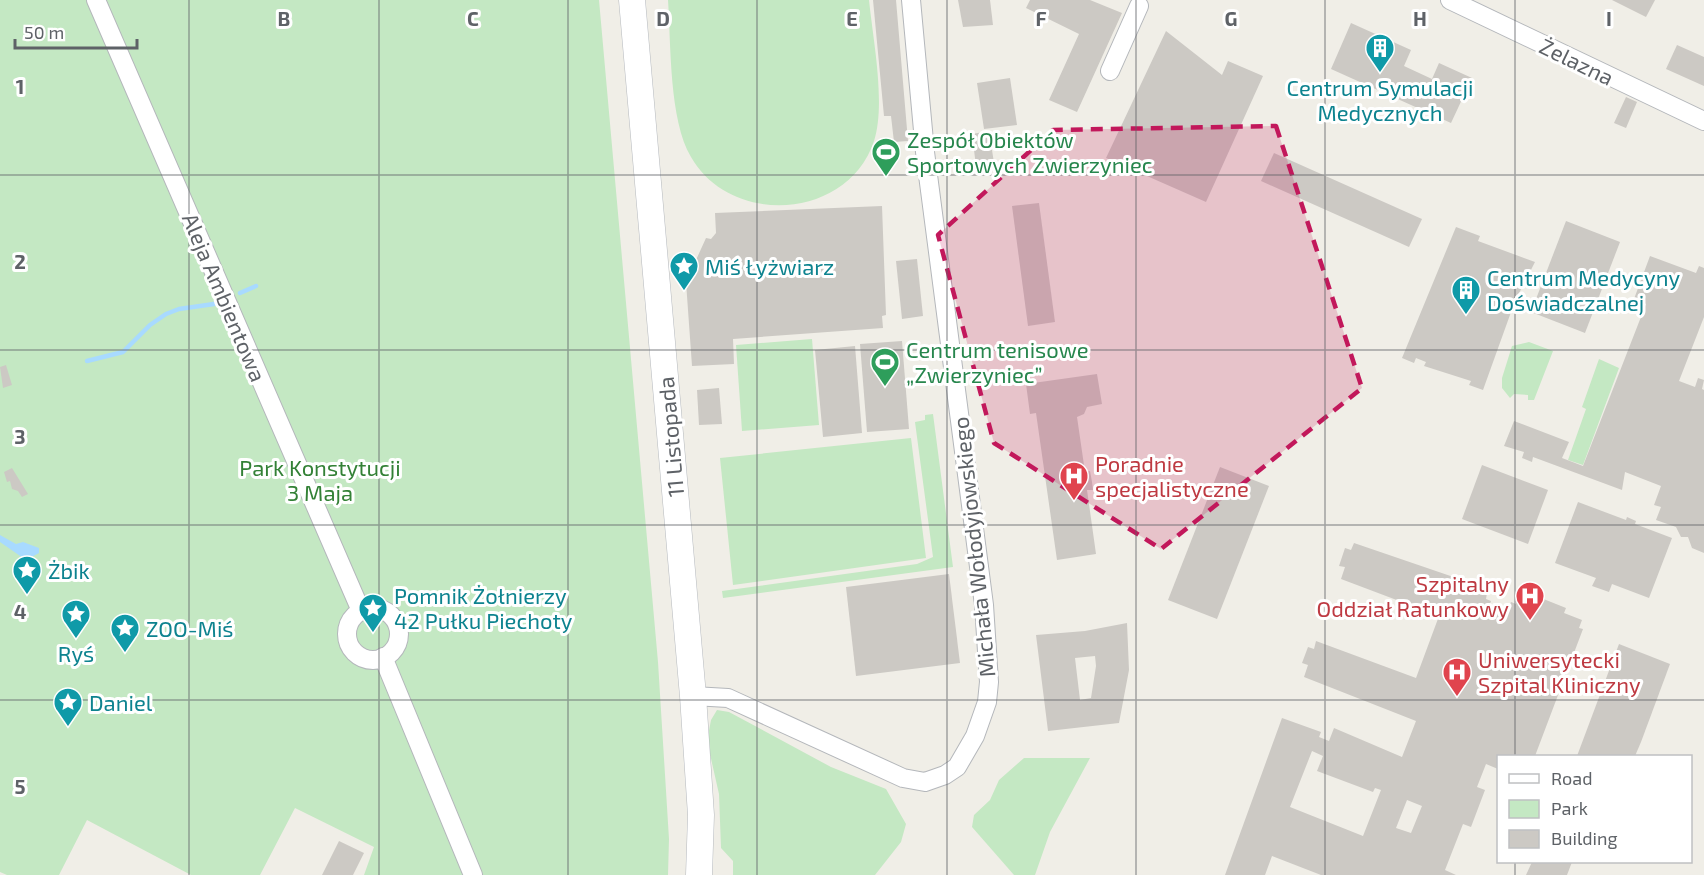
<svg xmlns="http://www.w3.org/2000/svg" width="1704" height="875" font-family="'Exo 2',sans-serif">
	<rect width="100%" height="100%" fill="#f0eee7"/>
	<g fill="#c4e8c3">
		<path d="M0,0H599L658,662L669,839L668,875H364L374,847L295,808L260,875H191L87,820L59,875H7L0,872Z"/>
		<path d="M668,0H869C873,40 886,104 874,141C848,220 731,227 691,157C669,120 671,44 668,0Z"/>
		<path d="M812,339L819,425L742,431L736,345Z"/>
		<path d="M1529,342L1553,351L1534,400H1528V395L1514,394L1510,398L1502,388V378L1512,346Z"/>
		<path d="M1599,359L1619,368L1583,465L1568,460L1586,409L1582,407Z"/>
		<path d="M933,414L953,567L723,598L722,591L917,564L933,557L915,422L925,420V415Z"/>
		<path d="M911,438L926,558L733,585L720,458Z"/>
		<path d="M717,710L729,712L831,767L886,789L906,824L901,842L875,875H733V861L721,848L719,794L707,741L711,720Z"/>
		<path d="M1024,758H1090L1050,832L1035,875H1014L972,827L974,815L990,800L999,780Z"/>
	</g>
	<path fill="#a8daff" d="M0,535L16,544L23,542L39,548V553L26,560L0,542Z"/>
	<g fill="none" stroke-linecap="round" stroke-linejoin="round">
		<g stroke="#a8daff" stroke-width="4.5">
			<path d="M240,293L256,286"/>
			<path d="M87,361L123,352L150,325L166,314L179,309L214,304"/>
		</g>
	</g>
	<g fill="#ccc9c4" fill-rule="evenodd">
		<path d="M873,0H896L908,141L894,142L891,116H884Z"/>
		<path d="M958,0H990L993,25L963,27Z"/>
		<path d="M1030,0H1090L1122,13L1077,112L1049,100L1079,34L1026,8Z"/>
		<path d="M1612,0H1655L1646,17Z"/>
		<path d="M1351,23L1411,50L1404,66L1432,79L1439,63L1472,78L1451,123L1331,69Z"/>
		<path d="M1166,31L1222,75L1228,61L1263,76L1206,202L1106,158Z"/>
		<path d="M1677,45L1704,57V86L1666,69Z"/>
		<path d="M1010,78L1017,125L984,129L977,83Z"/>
		<path d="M1626,97L1637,102L1626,128L1614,123Z"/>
		<path d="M989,131L994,163L976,166L972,134Z"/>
		<path d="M1274,153L1422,219L1409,247L1261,181Z"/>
		<path d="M1039,203L1055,322L1028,326L1012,206Z"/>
		<path d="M882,206L886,315L882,316L883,328L733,339L734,364L692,366L685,268H690L696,260L706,238L711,239L716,233L715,213Z"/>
		<path d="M1566,221L1620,242L1585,333L1531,312Z"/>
		<path d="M1456,227L1480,236L1478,241L1535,262L1515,301L1483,390L1469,385L1471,381L1424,366L1426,362L1416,358L1414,363L1402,358Z"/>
		<path d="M1650,256L1696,273L1699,266L1704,268V317L1679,381L1695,387L1698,378L1704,380L1702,389L1704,390V553L1692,548L1688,537H1681L1676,527L1656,520L1661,507L1654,505L1661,486L1625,472L1622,490L1533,457L1532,462L1522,458L1524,452L1504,446L1514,421L1569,442L1562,458L1583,466L1646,304L1634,299Z"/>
		<path d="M917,259L923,316L902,319L896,261Z"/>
		<path d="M902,341L909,429L867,432L860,344Z"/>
		<path d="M855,346L862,433L823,437L815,350Z"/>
		<path d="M6,365L12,385L3,388L0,367Z"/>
		<path d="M1097,374L1102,404L1087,407L1084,414L1077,417L1085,472L1090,471L1092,482L1093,490H1087L1096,554L1057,560L1036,413L1030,414L1026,384Z"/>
		<path d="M719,388L722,424L699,425L697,390Z"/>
		<path d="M1482,465L1548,490L1528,544L1462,519Z"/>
		<path d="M1220,467L1269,486L1217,619L1168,600Z"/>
		<path d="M12,468L28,494L22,497L18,491L12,489L10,481L7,482L4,472Z"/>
		<path d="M1578,502L1626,520L1627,517L1636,521L1635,524L1672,538L1649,598L1612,584L1609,592L1592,586L1596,578L1555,563Z"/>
		<path d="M1354,543L1471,583L1470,586L1487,593L1486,599L1491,601L1490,604L1502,608H1508L1511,602L1516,604L1518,596L1532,601L1536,596L1566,608L1564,613L1582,620L1579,628L1583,629L1535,756H1498V769L1486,764L1477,787L1485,790L1471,827L1463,824L1445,870L1456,875H1321L1272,856L1265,875H1225L1282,718L1321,732L1319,737L1329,741L1334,728L1402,757L1416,721L1304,677L1308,665L1302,663L1308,647L1314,649L1316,641L1416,678L1439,616L1341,579L1345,567L1339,566L1345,548L1351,550ZM1312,751L1323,756L1317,771L1373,792L1375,788L1381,790L1363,836L1290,807ZM1407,800L1422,806L1411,833L1396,828Z"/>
		<path d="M949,574L960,663L856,676L846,587Z"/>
		<path d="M1127,623L1129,670L1119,723L1048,731L1036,635L1085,631ZM1095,656L1096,666L1091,698L1080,700L1075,658Z"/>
		<path d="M1619,644L1670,664L1641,742L1635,756H1577Z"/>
		<path d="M339,841L364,853L353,875H322Z"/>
		<path d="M1532,862H1572L1567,875H1526Z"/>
	</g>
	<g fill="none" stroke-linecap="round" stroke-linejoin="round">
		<g stroke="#b4b7bb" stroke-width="20">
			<g id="street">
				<path d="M96,0L361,611"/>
				<path d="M1450,0L1704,121"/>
				<path d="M1110,71L1139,6"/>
				<circle cx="373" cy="634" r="26"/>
				<path d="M383,657L473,875"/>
				<path d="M693,696L728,698L903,778L925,782L945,775L957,767L975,736L987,702L989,682L984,605L925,152L911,0"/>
			</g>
		</g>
		<g stroke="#b5b9be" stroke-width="27">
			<path id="secondary" d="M632,0L693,696L701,815L699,875"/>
		</g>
		<use href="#street" stroke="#fff" stroke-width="18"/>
		<use href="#secondary" stroke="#fff" stroke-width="26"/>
	</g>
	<path fill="#c2185b" fill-opacity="0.2" stroke="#c2185b" stroke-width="4.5" stroke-dasharray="12 8" stroke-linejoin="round" d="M1276,126L1362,388L1161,549L994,443L938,235L1053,130Z"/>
	<path fill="none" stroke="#5e6267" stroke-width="1.5" stroke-opacity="0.55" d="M189,0V875M379,0V875M568,0V875M757,0V875M947,0V875M1136,0V875M1325,0V875M1515,0V756M0,175H1704M0,350H1704M0,525H1704M0,700H1704M1515,862V875"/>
	<defs>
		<g id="building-pin" transform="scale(1.5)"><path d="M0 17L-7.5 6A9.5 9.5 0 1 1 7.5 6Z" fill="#0f9aa8" stroke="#fff"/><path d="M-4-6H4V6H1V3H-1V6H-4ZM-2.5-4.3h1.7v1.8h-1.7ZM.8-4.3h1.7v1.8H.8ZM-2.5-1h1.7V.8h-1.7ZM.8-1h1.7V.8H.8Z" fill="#fff"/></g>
		<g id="stadium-pin" transform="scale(1.5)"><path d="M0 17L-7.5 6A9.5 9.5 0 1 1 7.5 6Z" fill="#2e9e5b" stroke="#fff"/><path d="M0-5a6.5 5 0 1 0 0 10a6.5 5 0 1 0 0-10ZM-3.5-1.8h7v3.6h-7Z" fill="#fff"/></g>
		<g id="sight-pin" transform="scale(1.5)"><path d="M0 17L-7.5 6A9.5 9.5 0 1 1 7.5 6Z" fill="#0f9aa8" stroke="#fff"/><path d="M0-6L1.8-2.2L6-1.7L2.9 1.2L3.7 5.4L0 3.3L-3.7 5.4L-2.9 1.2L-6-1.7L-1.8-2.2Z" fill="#fff"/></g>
		<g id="hospital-pin" transform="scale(1.5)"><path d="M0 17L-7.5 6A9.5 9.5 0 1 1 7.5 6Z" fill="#e0444e" stroke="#fff"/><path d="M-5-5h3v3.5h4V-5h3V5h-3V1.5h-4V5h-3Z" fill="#fff"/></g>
	</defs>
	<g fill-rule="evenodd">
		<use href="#building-pin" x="1380" y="48"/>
		<use href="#stadium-pin" x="886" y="152"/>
		<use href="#sight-pin" x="684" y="266"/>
		<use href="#building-pin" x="1466" y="290"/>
		<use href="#stadium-pin" x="885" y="362"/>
		<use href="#hospital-pin" x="1074" y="476"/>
		<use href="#sight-pin" x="27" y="570"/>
		<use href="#hospital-pin" x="1530" y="596"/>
		<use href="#sight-pin" x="373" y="608"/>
		<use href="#sight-pin" x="76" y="614"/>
		<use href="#sight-pin" x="125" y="628"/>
		<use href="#hospital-pin" x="1457" y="672"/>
		<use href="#sight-pin" x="68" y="702"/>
	</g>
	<g text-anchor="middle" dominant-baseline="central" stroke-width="6" stroke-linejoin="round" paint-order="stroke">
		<g font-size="22" fill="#5e6267" stroke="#fff">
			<text transform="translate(1577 61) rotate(26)">Żelazna</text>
			<text transform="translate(225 297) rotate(67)">Aleja Ambientowa</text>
			<text transform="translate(670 437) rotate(-95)">11 Listopada</text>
			<text transform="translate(973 547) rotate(-96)">Michała Wołodyjowskiego</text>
		</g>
		<g font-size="22" fill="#0d838f" stroke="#fff" text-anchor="start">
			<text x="1380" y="87" text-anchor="middle">Centrum Symulacji<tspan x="1380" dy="25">Medycznych</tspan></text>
			<text x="705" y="266">Miś Łyżwiarz</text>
			<text x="1487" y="277">Centrum Medycyny<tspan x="1487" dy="25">Doświadczalnej</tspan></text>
			<text x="48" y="570">Żbik</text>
			<text x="394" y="595">Pomnik Żołnierzy<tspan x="394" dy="25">42 Pułku Piechoty</tspan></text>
			<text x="146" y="628">ZOO-Miś</text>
			<text x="76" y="653" text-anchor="middle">Ryś</text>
			<text x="89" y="702">Daniel</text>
		</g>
		<g font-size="22" fill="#27864d" stroke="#fff" text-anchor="start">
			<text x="907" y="139">Zespół Obiektów<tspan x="907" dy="25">Sportowych Zwierzyniec</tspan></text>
			<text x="906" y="349">Centrum tenisowe<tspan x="906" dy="25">„Zwierzyniec”</tspan></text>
		</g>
		<g font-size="22" fill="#be3a42" stroke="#fff" text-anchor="start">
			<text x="1095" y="463">Poradnie<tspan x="1095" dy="25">specjalistyczne</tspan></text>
			<text x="1509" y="583" text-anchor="end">Szpitalny<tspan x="1509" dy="25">Oddział Ratunkowy</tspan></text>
			<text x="1478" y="659">Uniwersytecki<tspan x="1478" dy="25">Szpital Kliniczny</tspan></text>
		</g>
		<g font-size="22" fill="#338136" stroke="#fff">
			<text x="320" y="467">Park Konstytucji<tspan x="320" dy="25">3 Maja</tspan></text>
		</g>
	</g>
	<g font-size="20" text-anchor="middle" font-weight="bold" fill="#5e6267" stroke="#fff" stroke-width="6" stroke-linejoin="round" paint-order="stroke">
		<text x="284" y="26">B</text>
		<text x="473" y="26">C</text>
		<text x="663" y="26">D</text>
		<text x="852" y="26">E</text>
		<text x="1041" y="26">F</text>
		<text x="1231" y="26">G</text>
		<text x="1420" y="26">H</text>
		<text x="1609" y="26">I</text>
		<text x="20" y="94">1</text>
		<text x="20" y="269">2</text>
		<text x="20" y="444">3</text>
		<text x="20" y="619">4</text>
		<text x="20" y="794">5</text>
	</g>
	<rect x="1497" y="755" width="195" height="108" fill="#ffffff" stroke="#bfc0c2" stroke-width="1.5"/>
	<rect x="1509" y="774" width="30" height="9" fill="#ffffff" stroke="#bfc0c2" stroke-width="1.5"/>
	<text x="1551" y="785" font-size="18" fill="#5e6267">Road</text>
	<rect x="1509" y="800" width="30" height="18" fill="#c4e8c3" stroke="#bfc0c2" stroke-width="1.5"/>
	<text x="1551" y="815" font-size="18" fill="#5e6267">Park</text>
	<rect x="1509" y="830" width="30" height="18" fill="#ccc9c4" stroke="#bfc0c2" stroke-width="1.5"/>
	<text x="1551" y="845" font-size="18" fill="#5e6267">Building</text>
	<path d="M15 39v9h122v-9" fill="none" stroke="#5e6267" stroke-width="3"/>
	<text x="24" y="39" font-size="18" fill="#5e6267" stroke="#ffffff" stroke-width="4.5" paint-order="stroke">50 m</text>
</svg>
